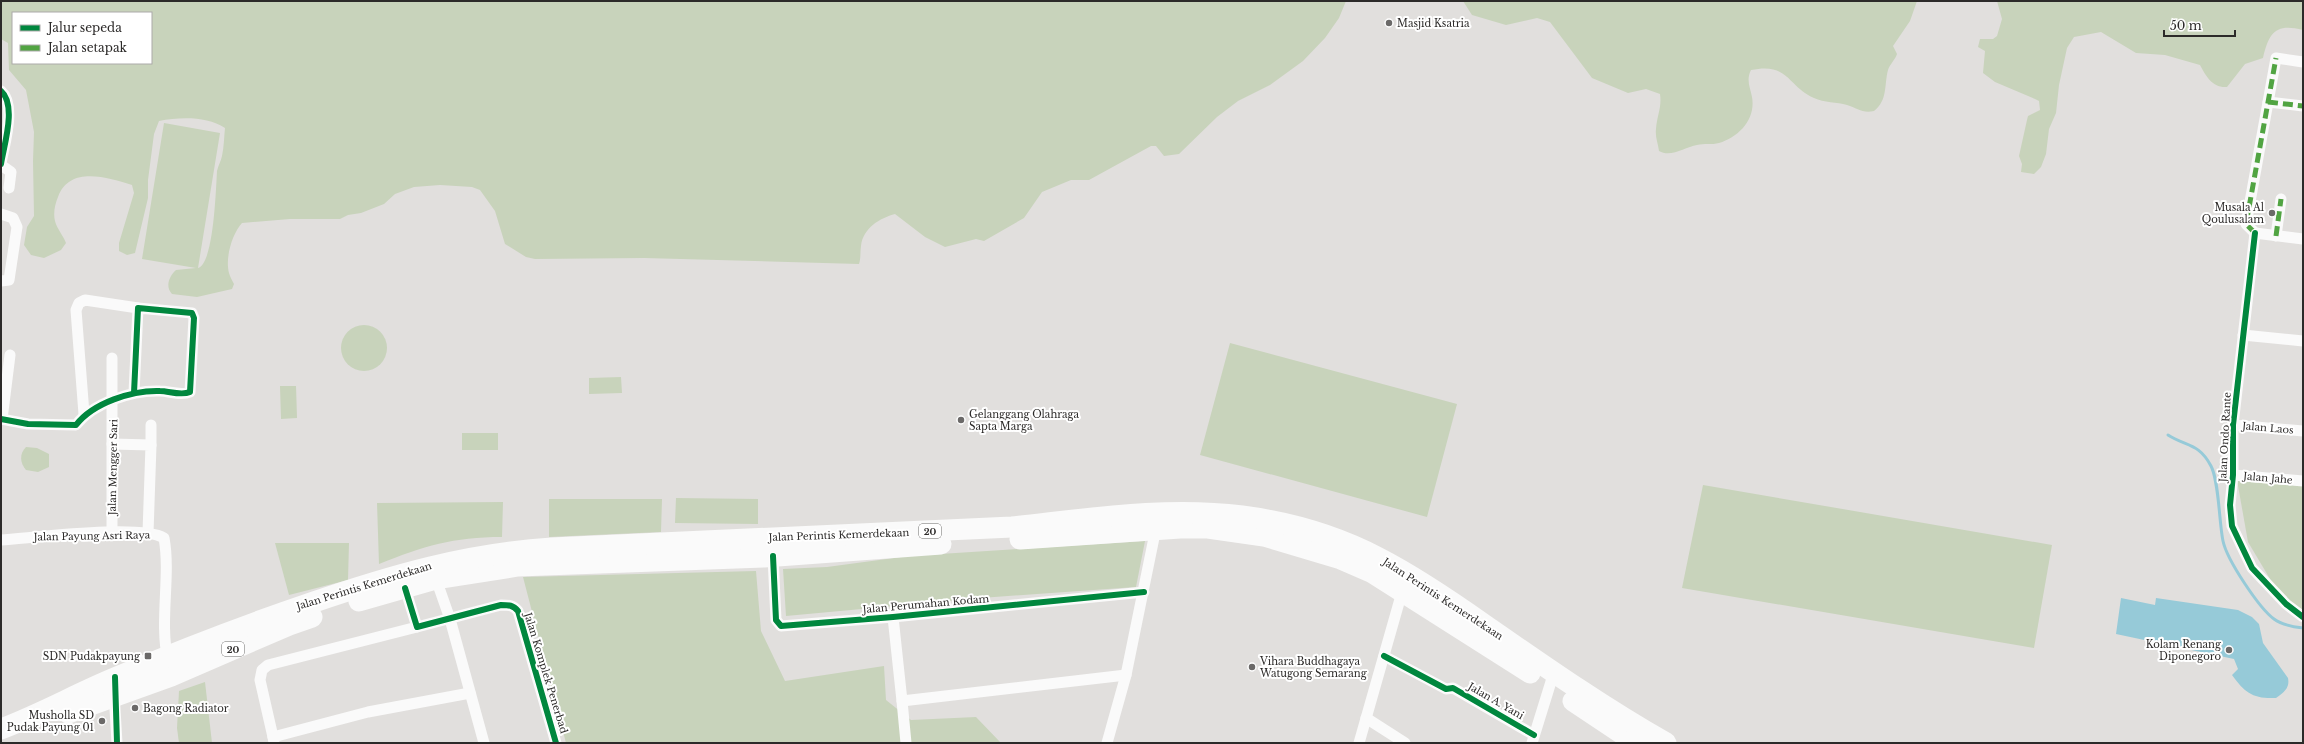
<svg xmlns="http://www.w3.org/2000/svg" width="2304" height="744" font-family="'Libre Baskerville',serif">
	<rect width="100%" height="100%" fill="#e1dfdd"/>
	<g fill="#c8d3bb" fill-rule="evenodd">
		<path d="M1,1H1346L1339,18L1325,38L1303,61L1270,85L1238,101L1217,117L1179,154L1164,156L1156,146H1151L1089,180H1071L1042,192L1024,218L984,241L976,239L945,247L925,237L895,214C880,218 863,228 861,246C860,253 861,258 859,264L644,258L535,259L526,257L505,244L495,211L480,190L472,187L440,185L414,187L395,194L384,204L361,213L348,215L340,219H290L242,223C232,234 225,258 229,273C230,277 232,280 234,284L232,289L197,297L172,294C165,287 169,276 176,270L196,268L142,259L164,123L220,133L198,268C214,264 216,187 217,171C218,166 221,161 222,156C224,147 224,137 225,128C207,116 180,117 159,121L154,134L148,180V198L135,253L127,255L119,251V243L134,193L132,185C108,178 70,165 58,197C55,204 53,213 55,221C57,229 63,235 66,243L61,250L44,258L31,255L24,245L27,227L34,216L33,161L34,132L26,90L9,70L8,43L1,39ZM13,13H151V63H13Z"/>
		<path d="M1463,1H1917L1910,21L1893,46L1897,54C1895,60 1890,64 1888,70C1884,85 1888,100 1874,111C1863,114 1857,108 1847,105C1837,102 1824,103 1814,98C1787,86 1789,62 1751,70C1746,80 1750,87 1752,97C1756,119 1739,137 1719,143C1712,145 1704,143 1697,145C1685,147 1671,158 1659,151C1658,143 1655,137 1656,129C1657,116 1662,107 1660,94L1646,89L1628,93L1592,78L1550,22L1537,18L1506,25L1472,15Z"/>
		<path d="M1997,1H2303V30C2276,23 2269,32 2263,58L2245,64L2227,87C2212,88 2206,76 2200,65L2165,55L2136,53L2101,32L2074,37L2067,48L2059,85L2056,113L2049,129L2046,154L2041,167L2034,174L2021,172L2022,164L2019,156L2027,120L2028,116L2040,110L2039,101L2035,99L1995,82L1983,73L1985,51L1978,47L1980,39H1993L1997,36L2002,19Z"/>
		<circle cx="364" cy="348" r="23"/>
		<path d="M1230,343L1457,404L1427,517L1200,455Z"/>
		<path d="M621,377L622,393L589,394V378Z"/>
		<path d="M280,386H296L297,418L281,419Z"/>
		<rect x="462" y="433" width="36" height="17"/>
		<path d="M26,447L37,448L49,454V467L38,472L26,470C20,463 19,454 26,447Z"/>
		<path d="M2237,480L2303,486V611L2279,594L2248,542Z"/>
		<path d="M1703,485L2052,545L2034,648L1682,588Z"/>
		<path d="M676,498L758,499V524L675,523Z"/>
		<path d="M549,499H662L661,532L549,537Z"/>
		<path d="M503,502L502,537C453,537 424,546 379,564L377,503Z"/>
		<path d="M1145,541L1136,587L981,598L786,616L783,569L827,567L909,556Z"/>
		<path d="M275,543H349L348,580L289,595Z"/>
		<path d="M756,571L761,631L785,681L884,666L886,700L911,720L976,717L1001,743H566L523,577Z"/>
		<path d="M205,682L212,743H179L177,728L179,691Z"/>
	</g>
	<path fill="#96cad8" d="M2121,598L2155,605L2156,598L2238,610L2252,617L2259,624L2263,643L2288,678C2290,688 2284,692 2276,698C2253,699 2245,693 2232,675L2238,669L2234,659L2116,634Z"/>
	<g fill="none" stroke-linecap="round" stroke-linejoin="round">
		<path stroke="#96cad8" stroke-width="3" d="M2168,435C2187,447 2199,443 2211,466C2219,481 2219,522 2223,541C2227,560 2259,608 2274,619C2282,625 2294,627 2303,628"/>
		<g stroke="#fafafa" stroke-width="11">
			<path d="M1,91C17,105 4,145 1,164"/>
			<path d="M2268,102L2303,106"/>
			<path d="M1,165L11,172L9,188"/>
			<path d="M1,214L13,218L17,227L9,280L1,281"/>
			<path d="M2255,233L2233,425V475L2230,505L2232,526L2252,568L2286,604L2303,617"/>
			<path d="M2255,233L2246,224L2276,58L2303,62"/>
			<path d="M2255,233L2303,239"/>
			<path d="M2276,236L2281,199"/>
			<path d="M2243,335L2303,341"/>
			<path d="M84,414L76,310L79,303L85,300L138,308"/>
			<path d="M1,419L28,424L76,425C93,403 132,390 160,391C169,391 181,396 190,392L194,318L192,313L138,308L134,393"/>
			<path d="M2,419L10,355"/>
			<path d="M151,425V445"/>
			<path d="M2233,425L2303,431"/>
			<path d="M112,444L151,445L148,533"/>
			<path d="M2233,475L2303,481"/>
			<path d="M112,533V358"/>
			<path d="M1,540C33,538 140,524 164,538C171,576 159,622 168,660"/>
			<path d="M773,556L776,620L781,626L893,617L1144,592"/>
			<path d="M436,579L450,619L484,743"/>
			<path d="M405,588L417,627L501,605C509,605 513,605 518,611L556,743"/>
			<path d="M893,617L902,701L1126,675"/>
			<path d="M1384,656L1446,689L1453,688L1534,735"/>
			<path d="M114,692L117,743"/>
			<path d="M902,701L906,743"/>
			<path d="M1366,718L1405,743"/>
			<path d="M273,737L260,680L262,670L268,665L417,627"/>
			<path d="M274,743L273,737L368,712L470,693"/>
			<path d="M1107,743L1126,675L1156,528"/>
			<path d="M1359,743L1402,592"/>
			<path d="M1532,743L1554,672"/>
		</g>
		<g stroke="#fafafa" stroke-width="21">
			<path d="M1020,539L1180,528H1208L1264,536L1341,559L1371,572L1530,673"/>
			<path d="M359,601L436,579L518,566L764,557L941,544"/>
			<path d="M1573,701L1636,743"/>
			<path d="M68,713L171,676L289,625L312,617"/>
			<path d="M1,729C41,714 78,693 117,677C181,650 246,625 311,603C393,575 465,554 552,548L1012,527C1087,519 1166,506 1242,516C1288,522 1337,536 1379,558C1416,577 1451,601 1485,625C1544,666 1604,708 1666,743"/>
		</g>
		<g stroke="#51a442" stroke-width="5" stroke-dasharray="10 5" stroke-linecap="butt">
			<path d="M2268,102L2303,106"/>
			<path d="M2255,233L2246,224L2276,58"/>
			<path d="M2276,236L2281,199"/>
		</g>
		<g stroke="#fff" stroke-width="8">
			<g id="cycleway">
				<path d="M1,91C17,105 4,145 1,164"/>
				<path d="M2255,233L2233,425V475L2230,505L2232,526L2252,568L2286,604L2303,617"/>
				<path d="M1,419L28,424L76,425C93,403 132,390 160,391C169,391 181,396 190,392L194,318L192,313L138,308L134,393"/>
				<path d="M773,556L776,620L781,626L893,617L1144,592"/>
				<path d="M405,588L417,627L501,605C509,605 513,605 518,611L556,743"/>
				<path d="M1384,656L1446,689L1453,688L1534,735"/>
				<path d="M115,677L117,743"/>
			</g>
		</g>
		<use href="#cycleway" stroke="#00873e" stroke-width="6"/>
	</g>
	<g fill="#6b6968" stroke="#fff" stroke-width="1.5">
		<circle cx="1389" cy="23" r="4"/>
		<circle cx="2272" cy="213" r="4"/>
		<circle cx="961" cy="420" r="4"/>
		<circle cx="2229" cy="650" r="4"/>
		<rect x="144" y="652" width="8" height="8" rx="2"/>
		<circle cx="1252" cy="667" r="4"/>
		<circle cx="135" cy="708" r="4"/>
		<circle cx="102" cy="721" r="4"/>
	</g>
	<g text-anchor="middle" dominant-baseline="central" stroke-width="4" stroke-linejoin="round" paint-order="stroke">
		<g fill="#fff" stroke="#6b6a69" stroke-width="1">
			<rect x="919" y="524" width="22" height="14" rx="3"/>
			<rect x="222" y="642" width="22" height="14" rx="3"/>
		</g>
		<g font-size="9" font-weight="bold" fill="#2c2a29">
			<text x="930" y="531">20</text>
			<text x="233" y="649">20</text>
		</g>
		<g font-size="10" fill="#2c2a29" stroke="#fff" text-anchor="start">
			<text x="1397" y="23">Masjid Ksatria</text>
			<text x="2264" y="207" text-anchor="end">Musala Al<tspan x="2264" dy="12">Qoulusalam</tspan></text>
			<text x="969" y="414">Gelanggang Olahraga<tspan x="969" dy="12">Sapta Marga</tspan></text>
			<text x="2221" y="644" text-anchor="end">Kolam Renang<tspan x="2221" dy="12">Diponegoro</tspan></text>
			<text x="140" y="656" text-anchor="end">SDN Pudakpayung</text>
			<text x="1260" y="661">Vihara Buddhagaya<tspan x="1260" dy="12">Watugong Semarang</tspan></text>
			<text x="143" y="708">Bagong Radiator</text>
			<text x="94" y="715" text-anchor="end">Musholla SD<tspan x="94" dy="12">Pudak Payung 01</tspan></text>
		</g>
		<g font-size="10" fill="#2c2a29" stroke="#fff">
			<text transform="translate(2268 428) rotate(5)">Jalan Laos</text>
			<text transform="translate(2225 437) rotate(-87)">Jalan Ondo Rante</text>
			<text transform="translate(113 467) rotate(-89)">Jalan Mengger Sari</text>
			<text transform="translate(2268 478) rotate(5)">Jalan Jahe</text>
			<text transform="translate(839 535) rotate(-2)">Jalan Perintis Kemerdekaan</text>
			<text transform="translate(92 536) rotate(-1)">Jalan Payung Asri Raya</text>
			<text transform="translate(364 586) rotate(-17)">Jalan Perintis Kemerdekaan</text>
			<text transform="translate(1443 599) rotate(33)">Jalan Perintis Kemerdekaan</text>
			<text transform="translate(926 604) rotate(-5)">Jalan Perumahan Kodam</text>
			<text transform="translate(546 673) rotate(73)">Jalan Komplek Penerbad</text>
			<text transform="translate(1496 701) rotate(30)">Jalan A. Yani</text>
		</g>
	</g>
	<rect width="2304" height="744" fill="none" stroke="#2c2a29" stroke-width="4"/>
	<rect x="12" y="12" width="140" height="52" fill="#ffffff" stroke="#abaaa9"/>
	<rect x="20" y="25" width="20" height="6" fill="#00873e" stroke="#abaaa9"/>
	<text x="48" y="32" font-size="12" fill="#2c2a29">Jalur sepeda</text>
	<rect x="20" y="45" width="20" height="6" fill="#51a442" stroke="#abaaa9"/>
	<text x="48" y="52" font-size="12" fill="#2c2a29">Jalan setapak</text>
	<path d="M2164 30v6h71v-6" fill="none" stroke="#2c2a29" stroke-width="2"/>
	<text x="2170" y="30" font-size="12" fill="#2c2a29" stroke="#ffffff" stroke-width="3" paint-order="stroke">50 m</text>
</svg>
